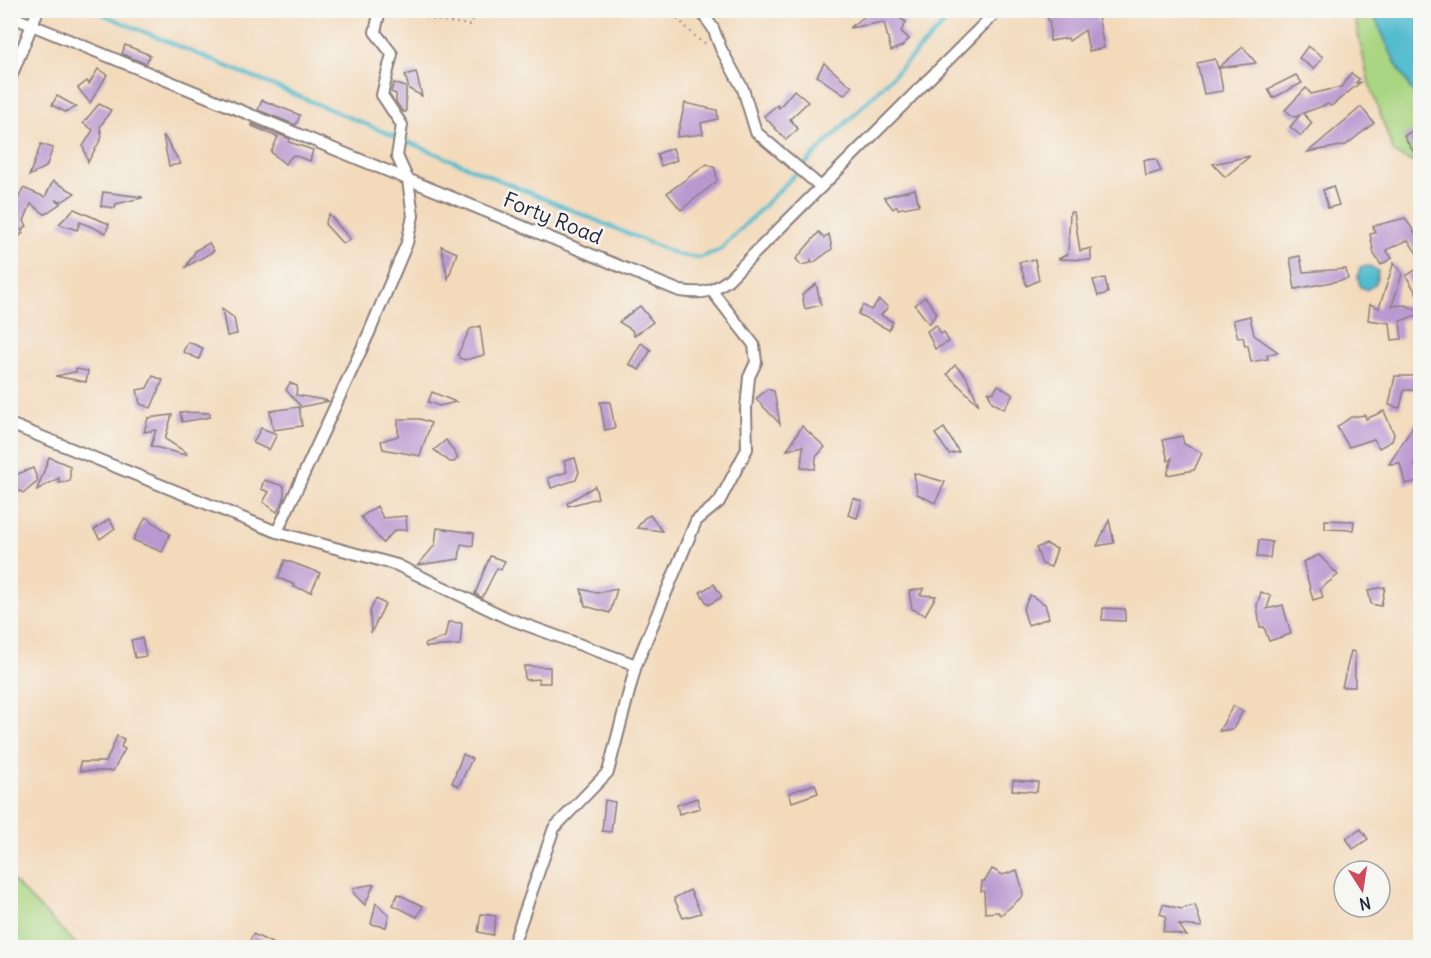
<svg xmlns="http://www.w3.org/2000/svg" width="1431" height="958" font-family="Delius,sans-serif">
	<rect width="100%" height="100%" fill="#f6f6f2"/>
	<filter id="ink" filterUnits="userSpaceOnUse"><feTurbulence type="fractalNoise" baseFrequency=".0167" numOctaves="2"/><feDisplacementMap in="SourceGraphic" scale="12" xChannelSelector="R" yChannelSelector="G"/><feConvolveMatrix kernelMatrix="1 2 1 2 8 2 1 2 1" color-interpolation-filters="sRGB"/></filter>
	<filter id="wash" filterUnits="userSpaceOnUse"><feTurbulence type="fractalNoise" baseFrequency=".008" numOctaves="4" result="noise"/><feDisplacementMap in="SourceGraphic" scale="24" xChannelSelector="R" yChannelSelector="G"/><feGaussianBlur stdDeviation="1.35" result="paint"/><feColorMatrix in="noise" values="0 0 0 0 0 0 0 0 0 0 0 0 0 0 0 0 0 1.4 0 .05"/><feComposite in="paint" operator="in"/></filter>
	<g filter="url(#wash)">
		<rect width="100%" height="100%" fill="#f3dabb"/>
		<g fill="#aad682" stroke="#667c5e" stroke-width="1.5">
			<path d="M1353,11H1372L1395,62L1420,105V166L1394,153L1369,83Z"/>
			<path d="M11,879L79,947H11Z"/>
		</g>
		<g fill="#51bbcd" stroke="#3a6e84" stroke-width="1.5">
			<path d="M1372,11H1420V105L1395,62Z"/>
			<path d="M1370,266L1378,271L1376,283L1367,290L1360,287L1358,277L1360,267Z"/>
		</g>
		<g fill="none" stroke-linecap="round" stroke-linejoin="round">
			<path stroke="#51bbcd" stroke-width="4" d="M92,10L679,255L699,258L720,250L958,10"/>
		</g>
		<g id="blocks">
			<g fill="#b998d0">
				<path d="M873,10H887L906,22L901,31L909,39L902,46L891,51L884,22L849,28Z"/>
				<path d="M1053,10H1062L1065,16L1097,10L1104,48L1089,51L1085,30L1069,41L1068,38L1050,41V23L1046,14Z"/>
				<path d="M125,45L150,55L146,64L122,54Z"/>
				<path d="M1308,46L1323,57L1314,69L1299,58Z"/>
				<path d="M1243,47L1256,63L1219,68L1223,91L1204,94L1197,63L1215,59L1218,68Z"/>
				<path d="M824,63L852,87L844,95L817,76Z"/>
				<path d="M98,69L107,75L90,103L78,88L87,81L89,84Z"/>
				<path d="M416,72L422,96L409,89L405,75Z"/>
				<path d="M1351,73L1359,79L1356,83L1361,82L1331,106L1328,104L1303,113L1312,123L1301,136L1290,127L1300,115L1294,117L1285,110L1306,88L1311,94L1341,87Z"/>
				<path d="M1296,75L1302,83L1273,98L1268,89Z"/>
				<path d="M394,83L406,87V112H403L396,102V94L391,92Z"/>
				<path d="M794,90L808,102L790,119L798,129L786,140L764,116L777,105L779,108Z"/>
				<path d="M57,96L77,107L65,112L52,105Z"/>
				<path d="M262,100L300,115L296,125L258,110Z"/>
				<path d="M685,103L717,110L718,119L701,123L703,134L677,137Z"/>
				<path d="M99,104L111,110L100,127L102,137L88,162L83,146L93,130L83,123Z"/>
				<path d="M1361,107L1374,123L1346,145L1308,152Z"/>
				<path d="M252,124L290,139L289,142L313,150L310,161L293,155L285,164L271,152L278,137L252,126Z"/>
				<path d="M1415,129L1420,138V163L1404,136Z"/>
				<path d="M163,136H164L181,164L169,166Z"/>
				<path d="M41,144L53,148L46,167L29,176Z"/>
				<path d="M673,148L677,160L661,166L657,154Z"/>
				<path d="M1250,156L1225,177L1213,164Z"/>
				<path d="M1156,159L1161,171L1146,176L1144,160Z"/>
				<path d="M707,164L715,168L717,181L681,210L667,193Z"/>
				<path d="M53,181L75,193L63,201L55,200L61,203L45,214L31,204L24,221L27,226L21,230L23,233L10,244V217L23,188L45,197Z"/>
				<path d="M1333,186L1339,205L1328,208L1323,190Z"/>
				<path d="M915,189L919,205L898,209L897,206L893,209L884,197Z"/>
				<path d="M103,192L142,197V198L116,204L115,208L101,206Z"/>
				<path d="M74,209L109,224L106,233L80,222L77,230L59,224Z"/>
				<path d="M1070,212H1074L1080,251L1091,248V260L1058,259L1068,254Z"/>
				<path d="M329,214L350,239L343,244L325,224Z"/>
				<path d="M1405,218L1420,240V258L1408,240L1386,250L1392,258L1381,265L1374,254L1370,234L1375,233L1373,226Z"/>
				<path d="M819,232L824,238L829,234L832,249L813,263L811,260V263L801,265L796,259Z"/>
				<path d="M209,243L214,251L186,267L196,250Z"/>
				<path d="M441,246L457,253L448,279Z"/>
				<path d="M1300,256L1303,272L1346,269L1348,279L1295,289L1290,258Z"/>
				<path d="M1035,260L1039,280L1027,286L1019,262Z"/>
				<path d="M1394,262L1402,274L1392,306L1406,305L1420,311V314L1400,321L1402,339L1392,340L1390,323L1368,320L1370,304L1379,308Z"/>
				<path d="M1420,267V299L1406,276Z"/>
				<path d="M1105,278L1108,293L1098,296L1093,280Z"/>
				<path d="M816,284L821,305L805,309L802,295Z"/>
				<path d="M925,297L937,313L929,324L915,305Z"/>
				<path d="M879,300L888,307L881,315L893,322L889,330L858,314L863,305L871,310Z"/>
				<path d="M640,306L653,322L634,336L632,330L619,322Z"/>
				<path d="M222,309L234,318L237,334L227,336Z"/>
				<path d="M1250,316L1254,335L1278,352L1267,355L1268,359L1251,362L1248,345L1245,346L1243,337L1238,338L1233,320Z"/>
				<path d="M936,325L941,334L944,332L949,342L935,349L927,331Z"/>
				<path d="M480,326L484,355L465,360L459,358L458,354L470,329Z"/>
				<path d="M188,342L203,348L199,359L183,352Z"/>
				<path d="M641,343L651,350L639,370L629,364Z"/>
				<path d="M955,365L966,376L979,405L947,374Z"/>
				<path d="M76,369L88,371L86,382L55,376L76,372Z"/>
				<path d="M153,376L163,380L151,408L140,404L137,390L147,388Z"/>
				<path d="M1395,376H1420V390H1404L1400,408L1389,405Z"/>
				<path d="M290,383L297,386L296,395L329,401L301,407L286,390Z"/>
				<path d="M998,385L1013,395L1004,409L992,402L988,392L993,393Z"/>
				<path d="M767,389L774,391L780,424L756,399Z"/>
				<path d="M432,392L456,402L439,406L428,402Z"/>
				<path d="M600,402H610L615,428L605,430Z"/>
				<path d="M299,407L302,426L273,430L270,411Z"/>
				<path d="M1384,411L1394,434L1392,441L1379,448L1374,439L1349,447L1337,427L1351,417L1365,415L1366,419Z"/>
				<path d="M180,412L210,413V417L182,422Z"/>
				<path d="M172,415L165,439L187,453L186,455L151,446L156,430L144,432L148,418Z"/>
				<path d="M1420,415V462H1414L1418,481L1405,484L1400,463L1389,464Z"/>
				<path d="M398,419H420L431,423L420,456L383,449L381,441L398,436Z"/>
				<path d="M802,426L825,447L816,457L815,469L801,468L803,446L787,450Z"/>
				<path d="M261,428L277,434L269,450L253,443Z"/>
				<path d="M944,428L959,452L949,454L935,434Z"/>
				<path d="M1182,436L1184,444L1202,453L1194,470L1167,475L1172,458L1168,461L1163,440Z"/>
				<path d="M446,440L458,458L454,462H450L434,450Z"/>
				<path d="M49,457L70,466V481L59,483V478L37,490Z"/>
				<path d="M575,458L579,472L576,480L551,488L548,478L567,472L564,461Z"/>
				<path d="M33,468L38,481L24,493L10,487V477Z"/>
				<path d="M914,473L945,482L935,503L917,494Z"/>
				<path d="M264,480L284,486V499L277,512L263,502L269,492L261,489Z"/>
				<path d="M595,486L598,498L568,506L567,503Z"/>
				<path d="M853,498L862,501L857,518L848,515Z"/>
				<path d="M377,506L383,518L406,516L407,530H395L383,543L361,517Z"/>
				<path d="M650,515L662,531L637,528L644,518Z"/>
				<path d="M146,517L170,534L162,552L133,540Z"/>
				<path d="M109,519L115,528L100,539L94,530Z"/>
				<path d="M1109,520L1114,543L1097,546Z"/>
				<path d="M1325,520L1354,521L1353,530L1325,529Z"/>
				<path d="M437,528L474,533L473,546L461,544L459,559L418,565L435,545Z"/>
				<path d="M1259,540L1272,542L1270,558L1257,557Z"/>
				<path d="M1046,544L1057,549L1051,567L1042,564L1036,548Z"/>
				<path d="M1319,555L1338,575L1320,589L1323,597L1313,600L1303,562Z"/>
				<path d="M490,556L505,561L501,570L497,568L482,598L475,594Z"/>
				<path d="M285,560L320,573L311,592L294,587L295,585L278,578Z"/>
				<path d="M714,584L722,597L708,605L700,592Z"/>
				<path d="M1385,587L1381,606L1371,604L1368,590Z"/>
				<path d="M924,588L920,595L936,596L925,615L912,609L909,591Z"/>
				<path d="M581,589L597,593L617,589L610,613L585,606Z"/>
				<path d="M1261,592L1271,596L1267,609L1283,605L1291,634L1269,641L1264,627H1260L1257,605Z"/>
				<path d="M1030,595L1045,604L1049,618L1028,625L1023,609Z"/>
				<path d="M376,599L385,604L371,633L370,611Z"/>
				<path d="M1103,608L1125,609V621L1102,620Z"/>
				<path d="M448,622L462,623L460,645L426,647L425,644L445,637Z"/>
				<path d="M142,638L146,656L135,658L131,640Z"/>
				<path d="M1351,651L1355,652V687H1342Z"/>
				<path d="M524,666L550,667V683H539V679L525,680Z"/>
				<path d="M1233,706L1243,711L1233,729L1219,731Z"/>
				<path d="M117,736L124,739L121,747L125,749L113,771H80V762H106Z"/>
				<path d="M463,754L472,759L459,786L452,783Z"/>
				<path d="M1013,780L1038,782L1037,792L1012,790Z"/>
				<path d="M815,784L818,793L792,802L789,793Z"/>
				<path d="M697,798L700,808L679,814L677,805Z"/>
				<path d="M605,800L615,802L611,832L602,831Z"/>
				<path d="M1361,829L1368,839L1353,849L1346,838Z"/>
				<path d="M992,869L1003,875L1017,870L1022,888L1023,896L1001,915L998,912L985,913L984,891H981L982,881H985Z"/>
				<path d="M374,884L365,905L354,894L353,888Z"/>
				<path d="M690,890L701,913L683,918L674,898Z"/>
				<path d="M398,894L423,906L417,917L393,905Z"/>
				<path d="M376,903L389,915L386,927L371,924Z"/>
				<path d="M1163,904L1181,909L1195,905L1202,927L1179,925L1187,936L1163,931L1166,916L1160,914Z"/>
				<path d="M481,914L496,916L493,935L478,932Z"/>
				<path d="M253,934L280,947L259,948L249,943Z"/>
			</g>
		</g>
	</g>
	<g filter="url(#ink)">
		<use href="#blocks" fill-opacity="0" stroke="#8a7e7b" stroke-width="1.5"/>
		<g fill="none" stroke-linecap="round" stroke-linejoin="round">
			<g stroke="#8a7e7b" stroke-width="14">
				<g id="minor">
					<path d="M700,10L713,28L721,49L743,89L756,132L821,187"/>
					<path d="M10,16L680,291C703,294 710,293 728,280L998,10"/>
					<path d="M10,79L38,10"/>
					<path d="M10,424L277,532L397,565L507,618L636,665"/>
					<path d="M277,532L369,333L407,243L413,216L408,180L397,156L402,125L382,95L392,54L375,32L380,10"/>
					<path d="M512,948L554,828L608,772L636,665L696,521L719,502L747,449L746,409L749,377L756,362L754,345L712,291"/>
				</g>
			</g>
			<g stroke="#8a7e7b" stroke-width="2" stroke-dasharray="1.5 4.5" stroke-linecap="butt">
				<path d="M418,10L428,19L469,25L480,10"/>
				<path d="M669,10L699,40L707,44"/>
			</g>
			<use href="#minor" stroke="#fff" stroke-width="10"/>
		</g>
	</g>
	<g text-anchor="middle" dominant-baseline="central" stroke-width="5" stroke-linejoin="round" paint-order="stroke">
		<g font-size="21" fill="#22223b" stroke="#f6f6f2">
			<text transform="translate(553 218) rotate(22)">Forty Road</text>
		</g>
	</g>
	<rect width="1431" height="958" fill="none" stroke="#f6f6f2" stroke-width="36"/>
	<g transform="translate(1362 889) rotate(168)"><circle r="28" fill="#f6f6f2" stroke="#a1a1a9" stroke-width="1.5"/>
	<path d="M0-4.5L10 22L0 15L-10 22Z" fill="#d1495b"/>
	<text y="-9" font-size="16" font-weight="bold" text-anchor="middle" fill="#22223b">N</text>
	</g>
</svg>
